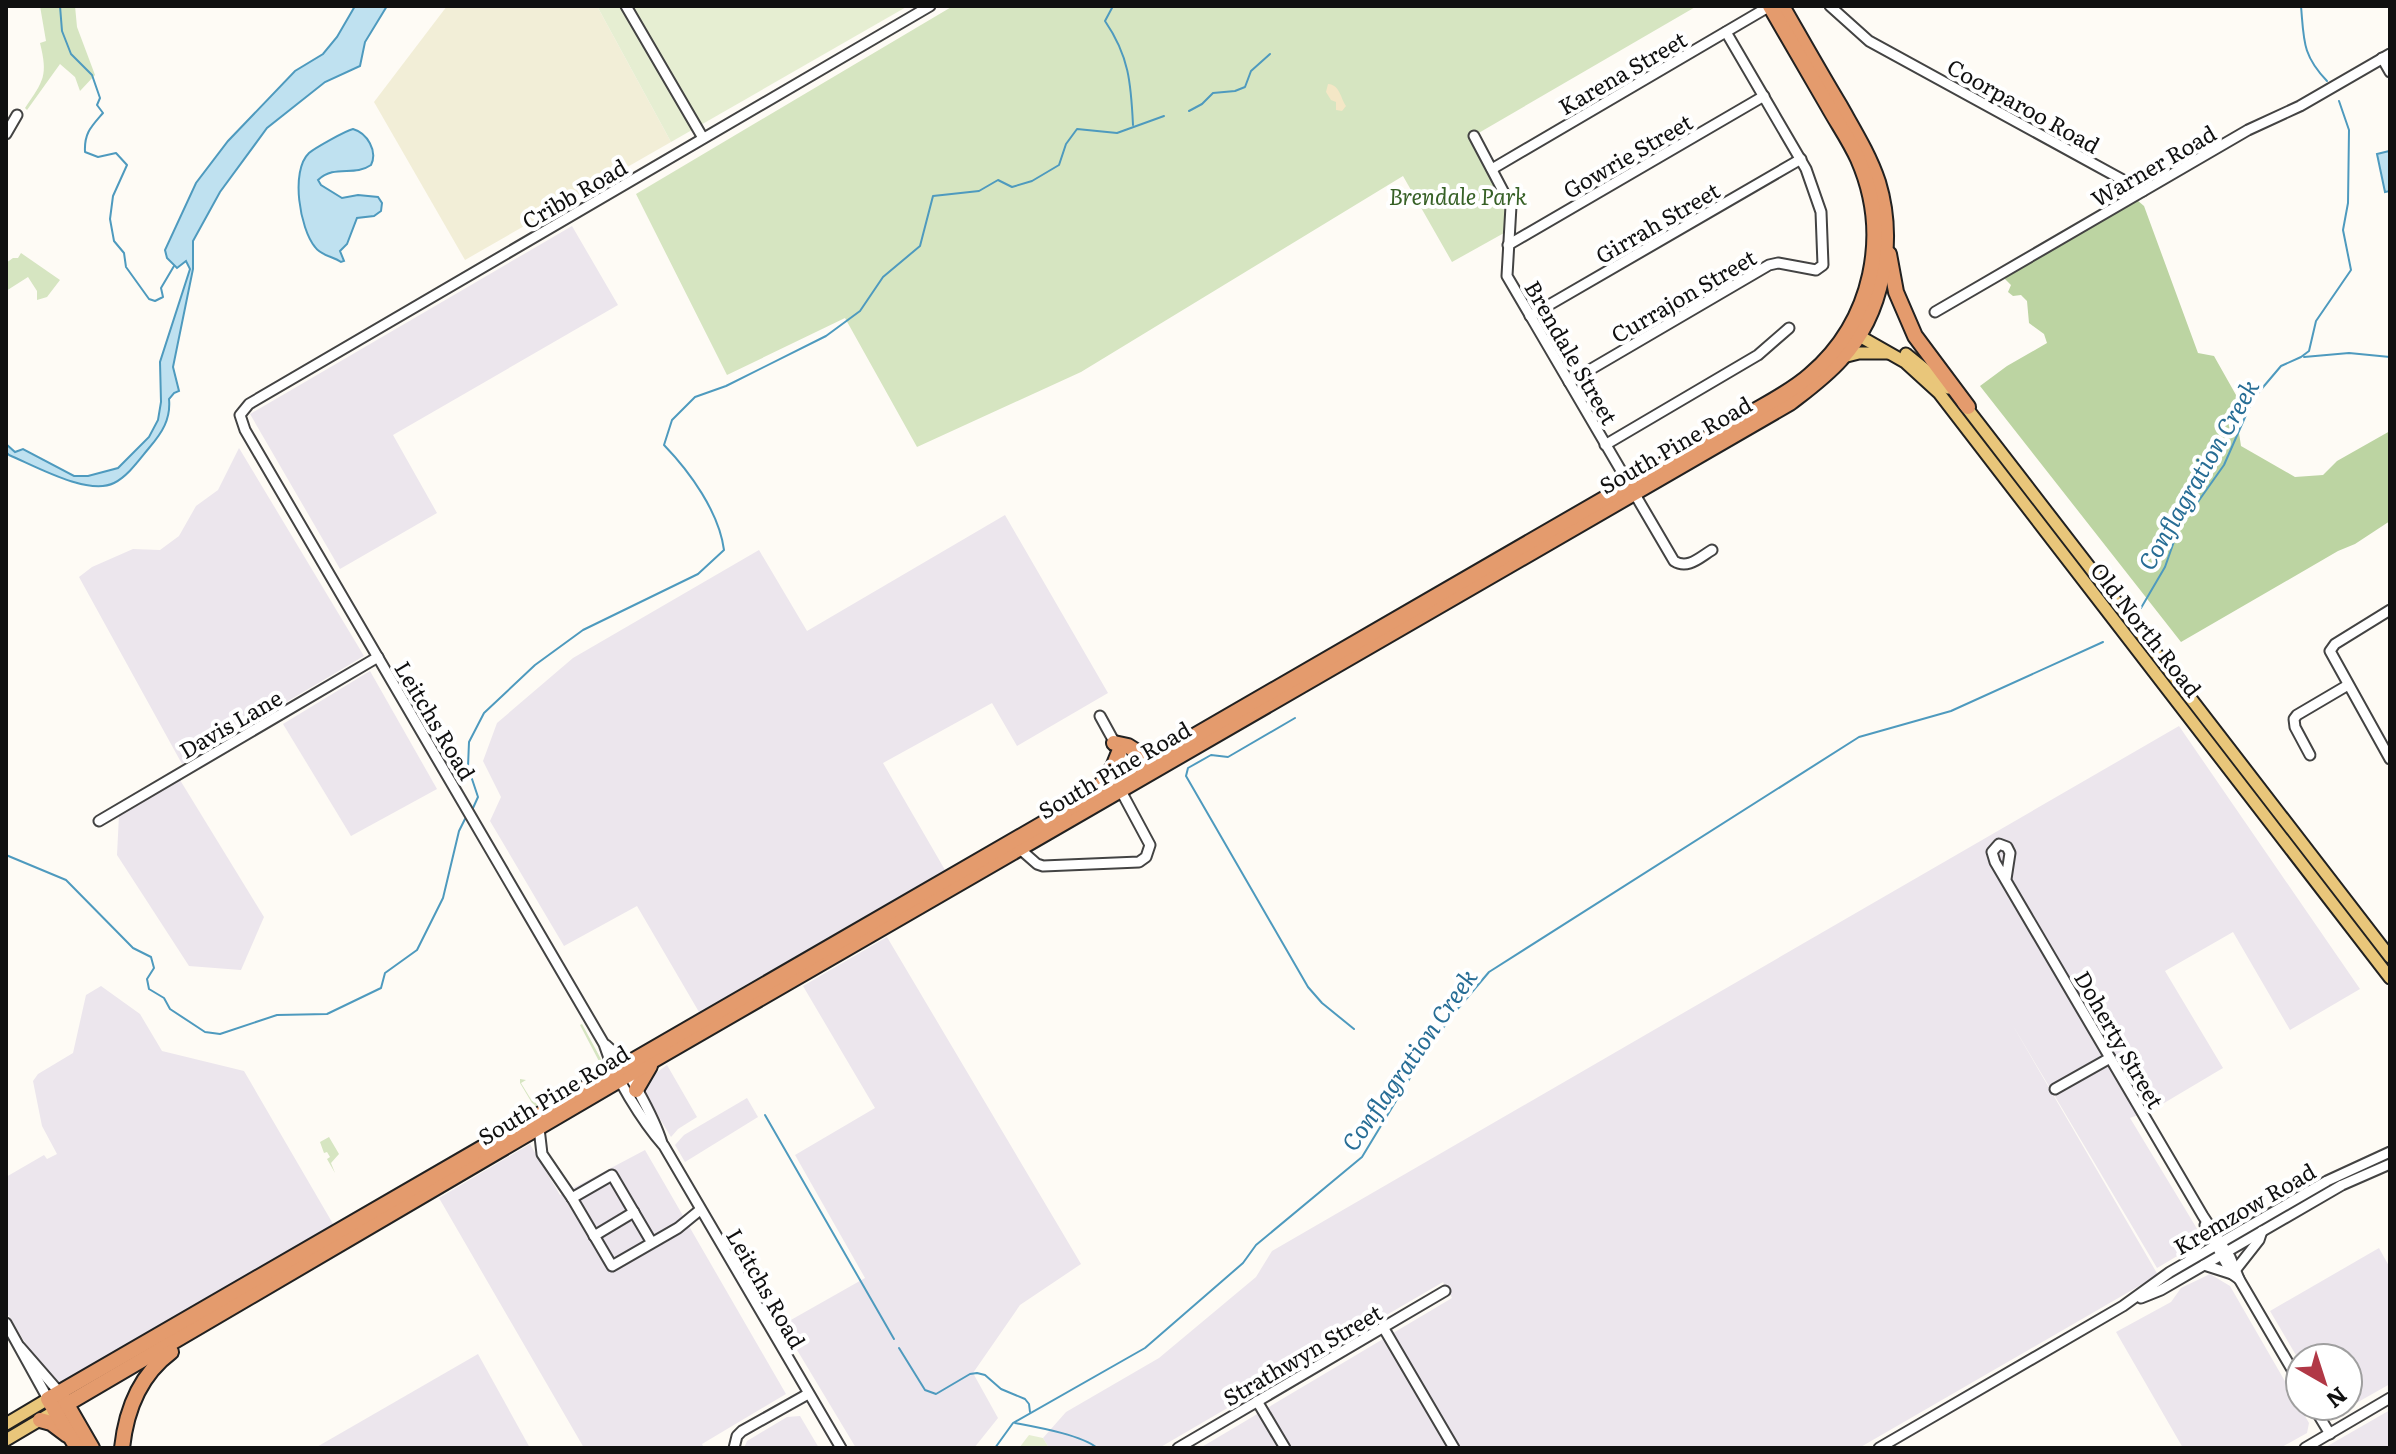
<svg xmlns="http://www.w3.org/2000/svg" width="2396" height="1454" font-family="Literata,serif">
	<rect width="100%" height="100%" fill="#fefbf5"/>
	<g fill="#ece6ed">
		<path d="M572,226L618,305L393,435L437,513L340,569L250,414Z"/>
		<path d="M239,448L364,656L182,764L79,577L92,567L133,549L160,550L179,536L196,506L218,490Z"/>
		<path d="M1005,515L1108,693L1017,746L992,703L883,763L945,870L699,1012L637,906L564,946L490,821L501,797L483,761L497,723L573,658L759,550L807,631Z"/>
		<path d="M370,671L437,789L351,836L283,724Z"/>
		<path d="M2179,726L2360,989L2290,1030L2233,932L2165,971L2223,1068L2154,1109L2130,1118L2199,1232L2179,1255L2157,1268L2012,1024L2158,1275L1859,1448H1200L1452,1298L1443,1282L1159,1448H1049L1043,1438L1066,1412L1159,1358L1256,1277L1272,1251Z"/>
		<path d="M180,780L264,917L241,970L189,966L117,855L119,815Z"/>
		<path d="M887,937L1081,1264L1020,1305L973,1373L998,1418L974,1448H856L782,1325L865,1278L795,1155L875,1108L803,986Z"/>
		<path d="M101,986L140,1014L162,1051L244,1071L336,1229L66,1382L61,1383L53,1378L27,1346L6,1311V1177L44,1155L47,1159L57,1154L42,1126L33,1081L38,1074L73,1053L86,995Z"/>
		<path d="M667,1065L697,1117L678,1129L671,1137L645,1094L648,1079Z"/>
		<path d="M747,1098L758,1117L685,1162L675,1145L684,1135Z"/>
		<path d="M530,1144L560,1195L645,1150L786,1394L702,1444L704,1448H584L439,1198Z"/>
		<path d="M2379,1248L2390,1268V1384L2335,1415L2325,1406H2348V1358H2300V1362L2270,1311Z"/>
		<path d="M2210,1274L2230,1286L2309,1423L2307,1433L2280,1448H2183L2116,1332L2171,1302L2181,1288Z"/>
		<path d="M478,1354L530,1448H315Z"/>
		<path d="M2390,1410V1448H2324Z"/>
		<path d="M800,1416L819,1448H744L747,1441L787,1417Z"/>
	</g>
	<path fill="#f2eed7" d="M447,6H597L671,142L465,260L374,102Z"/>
	<g fill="#d6e5c1">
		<path d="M40,6H75L77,27L95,75L80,91L75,77L60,64L27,110L25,108C44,80 48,76 40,43L46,41Z"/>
		<path d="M953,6H1697L1470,138L1506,202L1504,233L1452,262L1403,176L1081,372L917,447L845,318L727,375L636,194Z"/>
		<path d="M21,253L60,280L47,297L37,300V291L28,277L6,291V263L13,258H18Z"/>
		<path d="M582,1024L602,1061V1066L585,1076L586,1078L535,1108L520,1083V1079L526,1080L521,1083L532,1101L538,1099L541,1102L584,1077L583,1072L586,1071L588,1073L601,1065L580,1025Z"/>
		<path d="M329,1137L339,1154L331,1163L335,1173L327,1159L330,1157L327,1152L324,1153L320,1142Z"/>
	</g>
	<path fill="#bcd4a2" d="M2137,200L2144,206L2198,353L2214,356L2236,395V413L2241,446L2295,477L2323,475L2337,461L2390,431V521L2355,544L2338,551L2181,642L1980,386L2007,366L2047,343L2044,334L2029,323L2027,301L2021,295L2013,296L2008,292L2011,285L2002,276Z"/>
	<path fill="#f4e7c6" d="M1328,84C1340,85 1340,97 1346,106L1342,111L1336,110V102L1331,100L1326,92Z"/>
	<g fill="#e6eed2">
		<path d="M597,6H908L671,142Z"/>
		<path d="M1029,1435L1043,1438L1049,1448H1019Z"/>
	</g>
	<g fill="#bfe1f0" stroke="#4e9abe" stroke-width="2">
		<path d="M355,6H387L365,42L360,66L325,82L267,128L220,192L193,241V269L173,367L179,391L174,393L169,399C171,419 162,433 149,448C139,460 128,476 114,483C88,496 35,466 9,455L6,452V444L15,452L23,449L74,476H88L118,468L149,437L158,420L161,402L160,362L190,269L186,261L177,268L167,258L165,250L196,183L228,141L295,71L323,54L337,37Z"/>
		<path d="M353,129C367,133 378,151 371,165C354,177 335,164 318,180L321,185L342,198L358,195L378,197L382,203L381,211L374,216L357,218L347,244L340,251L344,261L341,262C333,256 321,256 315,247C300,229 290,171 309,153C315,148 345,131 353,129Z"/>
		<path d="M2389,151L2390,191L2385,192L2377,154Z"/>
	</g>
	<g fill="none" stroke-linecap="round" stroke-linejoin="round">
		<g stroke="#4e9abe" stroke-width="2">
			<path d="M60,6L62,31L71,54L92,75L100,98L97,105L103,113C91,127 84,133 85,152L98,157L116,153L127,165L113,196L110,219L114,241L124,253L126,267L149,299L155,301L163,297L161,288L174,266"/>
			<path d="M1113,6L1105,21C1129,56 1131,83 1133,125"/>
			<path d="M2301,6C2304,40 2302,55 2327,81"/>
			<path d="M1189,111L1202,104L1213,93L1235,91L1245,87L1251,71L1270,54"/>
			<path d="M2304,357L2349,353L2390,357"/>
			<path d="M2141,608L2165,567L2178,530L2224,465L2253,399L2281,366L2301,357L2309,351L2316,321L2351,270L2343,230L2348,203L2349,130L2339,101"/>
			<path d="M1295,718L1228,757L1211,755L1188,768L1186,776L1308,987L1322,1003L1354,1029"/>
			<path d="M473,808L478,797L468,767L469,742L484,713L535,665L583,630L698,574L724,550C719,512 690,472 664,445L672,420L695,397L726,386L826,336L860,311L883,277L920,246L933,196L979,191L998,180L1012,187L1032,181L1059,165L1066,144L1077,129L1117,133L1164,116"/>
			<path d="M6,855L66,880L133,948L151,957L154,968L147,979L149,989L164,998L170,1009L205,1032L220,1034L277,1015L327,1014L381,988L385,973L417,950L443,898L459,831L465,819"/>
			<path d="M765,1115L894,1339"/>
			<path d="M899,1348L925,1390L936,1394L970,1374L977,1373L985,1375L1001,1389L1025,1399L1029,1404L1030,1412"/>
			<path d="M1015,1423C1036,1427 1082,1435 1097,1448"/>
			<path d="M995,1448L1013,1423L1145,1348L1243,1263L1256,1245L1362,1157L1419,1063L1450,1018L1489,972L1859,737L1951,711L2103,642"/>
		</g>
		<g stroke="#434343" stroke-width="13">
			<g id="minor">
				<path d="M626,6L703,138"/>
				<path d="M1830,6L1869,41L2143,191"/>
				<path d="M2382,58L2390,72"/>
				<path d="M6,134L17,115"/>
				<path d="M1474,136L1511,206L1507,276L1674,561C1688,570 1700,557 1712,550"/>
				<path d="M1492,169L1770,6"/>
				<path d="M1508,245L1764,96"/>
				<path d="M1935,312L2248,130L2300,106L2390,54"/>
				<path d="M1530,316L1801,159"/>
				<path d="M1569,382L1769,265L1778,263L1816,270L1823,265L1821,212L1806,169L1726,32"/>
				<path d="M1605,445L1758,355L1789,328"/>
				<path d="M2390,610L2335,644L2330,651L2390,759"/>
				<path d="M1100,716L1133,776"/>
				<path d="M2310,755L2295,727L2294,719L2297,715L2348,685"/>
				<path d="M99,821L378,657"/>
				<path d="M1020,849L1037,864L1043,866L1139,862L1146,857L1150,845L1121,791"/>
				<path d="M2006,879L2010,853L2007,847L1999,844L1992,852L1995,862L2203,1216L2230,1257L2239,1279L2300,1383"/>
				<path d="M606,1045C624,1060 655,1120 662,1143"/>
				<path d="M2055,1089L2110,1058"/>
				<path d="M539,1128L542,1154L572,1198"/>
				<path d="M2205,1225L2232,1274L2239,1279"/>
				<path d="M594,1236L634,1212"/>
				<path d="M652,1243L612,1175L572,1198L612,1266L678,1228L700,1210"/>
				<path d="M2190,1258L2207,1230"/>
				<path d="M2204,1265L2232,1274"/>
				<path d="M2237,1268L2259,1240L2262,1231"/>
				<path d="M2141,1298L2161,1290L2342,1185L2390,1164"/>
				<path d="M6,1323L48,1399"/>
				<path d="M1383,1327L1454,1448"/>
				<path d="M20,1347L60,1393"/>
				<path d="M1257,1401L1285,1448"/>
				<path d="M2313,1406L2330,1434"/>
				<path d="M734,1448L737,1436L742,1431L808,1394"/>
				<path d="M841,1448L664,1146C642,1121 614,1076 604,1044L245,430L240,415L249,404L930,6"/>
				<path d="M1178,1448L1445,1291"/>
				<path d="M1879,1448L2123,1306L2170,1272L2327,1181L2390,1152"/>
				<path d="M2305,1448L2390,1398"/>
			</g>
		</g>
		<g stroke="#212121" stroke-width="15">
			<g id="major">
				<path d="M1854,333L1905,362L1939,393L2390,978"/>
				<path d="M1906,354L1948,388"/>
				<path d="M1843,357L1859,353H1887"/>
				<path d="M1963,403L2390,957"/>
				<path d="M6,1424L48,1399"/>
				<path d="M6,1440L55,1411"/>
			</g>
		</g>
		<g stroke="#212121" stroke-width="18">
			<g id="highway">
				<path d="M1889,254L1896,292L1915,336L1968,407"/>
				<path d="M1114,743L1128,746L1150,760"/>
				<path d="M1100,786L1113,767L1119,752"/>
				<path d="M636,1090L650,1066"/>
				<path d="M62,1396L92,1448"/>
				<path d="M55,1411L652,1061L1790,403C1808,389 1826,376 1841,359C1883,314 1896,241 1878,182C1869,155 1854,131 1840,106C1820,73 1801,39 1782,6"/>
				<path d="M40,1420L51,1423L67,1435"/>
				<path d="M77,1448L48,1399L1628,485C1667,462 1705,440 1744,417C1766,404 1791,392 1810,375C1873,321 1891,234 1858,159C1850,141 1838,124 1828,106C1809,73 1789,39 1770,6"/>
				<path d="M122,1448C126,1411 140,1375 171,1352"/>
			</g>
		</g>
		<use href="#minor" stroke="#fff" stroke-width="9"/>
		<use href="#major" stroke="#e9c67a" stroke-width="11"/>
		<use href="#highway" stroke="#e49b6d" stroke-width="14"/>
	</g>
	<g text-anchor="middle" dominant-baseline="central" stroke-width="8" stroke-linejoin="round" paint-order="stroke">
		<g font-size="22" fill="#101010" stroke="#fff">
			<text transform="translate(1622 72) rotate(-30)">Karena Street</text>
			<text transform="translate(2024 105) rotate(29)">Coorparoo Road</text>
			<text transform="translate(1627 155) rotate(-30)">Gowrie Street</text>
			<text transform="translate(2153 165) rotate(-30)">Warner Road</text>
			<text transform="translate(574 193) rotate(-30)">Cribb Road</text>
			<text transform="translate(1657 222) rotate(-30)">Girrah Street</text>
			<text transform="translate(1683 295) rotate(-30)">Currajon Street</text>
			<text transform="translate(1572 352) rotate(60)">Brendale Street</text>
			<text transform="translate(1675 444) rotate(-30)">South Pine Road</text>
			<text transform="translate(2147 629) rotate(52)">Old North Road</text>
			<text transform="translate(436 720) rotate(59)">Leitchs Road</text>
			<text transform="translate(230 723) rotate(-30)">Davis Lane</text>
			<text transform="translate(1114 769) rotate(-30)">South Pine Road</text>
			<text transform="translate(2120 1039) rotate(60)">Doherty Street</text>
			<text transform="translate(553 1094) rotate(-31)">South Pine Road</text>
			<text transform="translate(2244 1208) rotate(-30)">Kremzow Road</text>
			<text transform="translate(767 1288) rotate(60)">Leitchs Road</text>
			<text transform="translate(1302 1354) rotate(-30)">Strathwyn Street</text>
		</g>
		<g font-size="22" font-style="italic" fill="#376127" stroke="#fff">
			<text x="1458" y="195">Brendale Park</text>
		</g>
		<g font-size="24" font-style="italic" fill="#276d95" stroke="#fff">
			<text transform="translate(2197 474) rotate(-60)">Conflagration Creek</text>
			<text transform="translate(1408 1059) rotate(-55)">Conflagration Creek</text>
		</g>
	</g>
	<rect width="2396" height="1454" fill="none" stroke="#101010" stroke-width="16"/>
	<g transform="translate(2324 1382) rotate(141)"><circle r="38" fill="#ffffff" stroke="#9f9f9f" stroke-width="2"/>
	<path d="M0-6L14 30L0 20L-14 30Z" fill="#b13846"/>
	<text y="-12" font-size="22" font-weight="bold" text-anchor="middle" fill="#101010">N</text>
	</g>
</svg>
